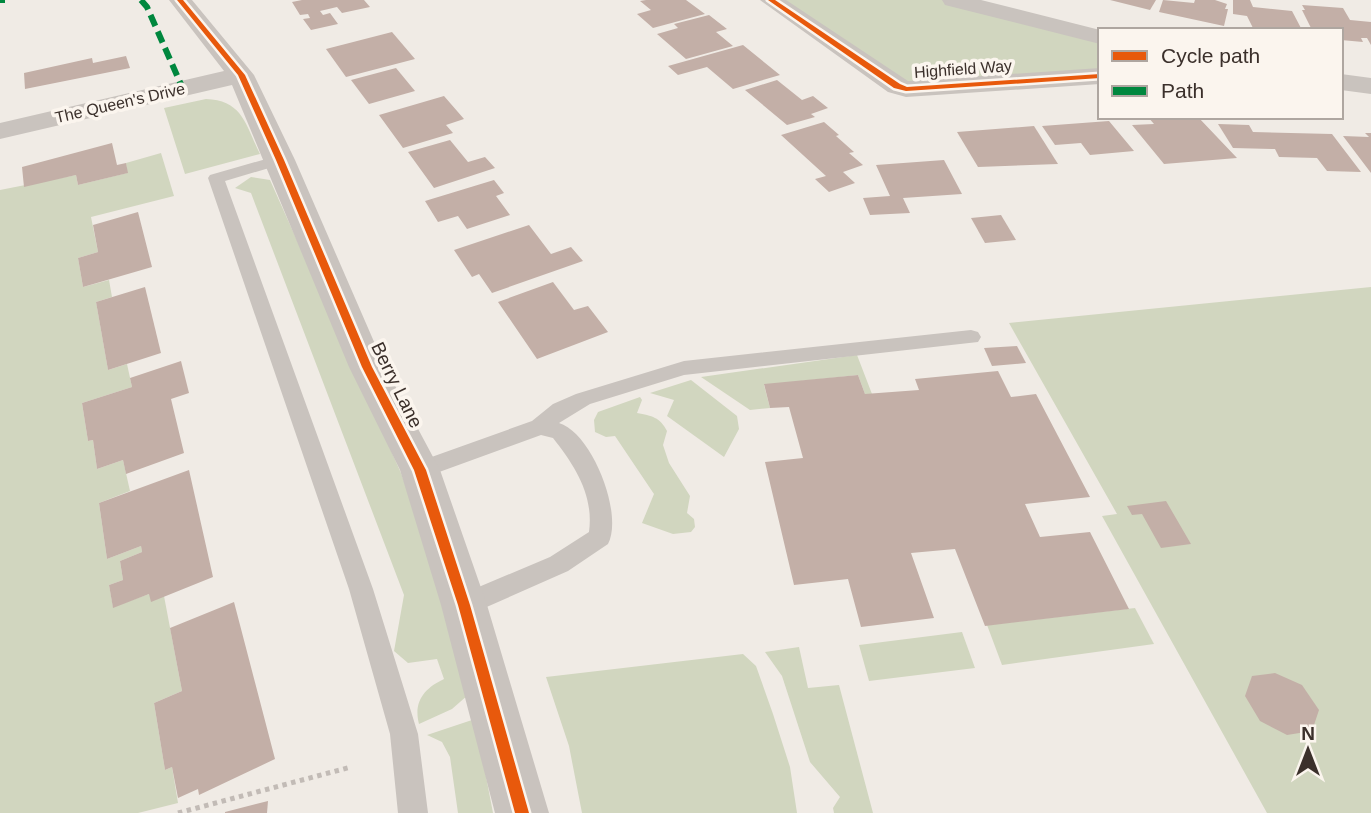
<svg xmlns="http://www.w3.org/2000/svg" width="1371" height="813" font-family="Arial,sans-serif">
	<rect width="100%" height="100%" fill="#f0ebe5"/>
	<g fill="#d1d6bf">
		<path d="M771,0H953L1100,37V76L915,89Z"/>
		<path d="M206,99C243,100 246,126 260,154L185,174L164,108Z"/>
		<path d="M161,153L174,196L91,217L98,252L78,258L83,287L109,280L112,297L96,302L108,370L127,364L132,387L82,403L88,441L93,440L97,469L123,460L130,491L99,503L107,559L141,546L142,552L120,561L123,580L109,585L113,607L149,594L164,596L182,691L154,703L165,770L172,767L178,803L138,813H0V190L76,175L78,185L127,173L126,163Z"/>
		<path d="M251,177L270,180L401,473L442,586L468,695L452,709L419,724C413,701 425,688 444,679L437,659L408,663L394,651L404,595L251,193L235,188Z"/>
		<path d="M1371,287V813H1267L1102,516L1117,514L1009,323Z"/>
		<path d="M857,355L872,394H865L858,375L764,385L770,408L750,410L701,377Z"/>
		<path d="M691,380L737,416L739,429L724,457L667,416L674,400L650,393Z"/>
		<path d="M640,397L642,400L637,413C652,416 660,417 667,431L663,445L669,463L690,496L687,513L694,519L695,527L691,532L673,534L642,523L654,494L615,436L606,437L595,432L594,420L598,412Z"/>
		<path d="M1135,608L1154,644L1002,665L987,625Z"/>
		<path d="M962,632L975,668L869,681L859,645Z"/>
		<path d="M799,647L808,688L839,685L873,813H834L833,808L840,797L810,762L782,676L765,652Z"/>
		<path d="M743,654L756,666L773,714L790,767L797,813H582L569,746L546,677Z"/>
		<path d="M475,719L493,813H458L450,757L442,742L427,735Z"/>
	</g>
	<g fill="#c3afa7">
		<path d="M302,0H364L370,7L342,13L337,7L320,11L323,15L330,13L338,24L311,30L303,19L310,18L308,14L300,15L292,2Z"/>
		<path d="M646,0H686L705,14L653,28L637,14L651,10L640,1Z"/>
		<path d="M1110,0H1156L1150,10Z"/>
		<path d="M1163,0L1194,3L1195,0H1215L1227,4L1225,9H1228L1224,26L1159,12Z"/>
		<path d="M1233,0H1250L1253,7L1292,11L1302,30H1254L1247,16L1233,14Z"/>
		<path d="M1302,5L1343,8L1350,20L1371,22V45L1367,38H1361L1363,42L1341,40V30H1312L1302,10H1305Z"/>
		<path d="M709,15L727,29L716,32L733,46L686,59L657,34L678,28L674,24Z"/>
		<path d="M392,32L415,59L346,77L326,49Z"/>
		<path d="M743,45L780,75L733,89L707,67L678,75L668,66Z"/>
		<path d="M126,56L130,68L25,89L24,73L92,58L93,63Z"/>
		<path d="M396,68L415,91L369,104L351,80Z"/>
		<path d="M777,80L802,100L813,96L828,108L811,114L815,117L787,125L745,90Z"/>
		<path d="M444,96L464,119L446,125L453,133L403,148L379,115Z"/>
		<path d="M1148,117H1198L1237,158L1164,164L1132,125L1154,124Z"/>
		<path d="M1109,121L1134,151L1090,155L1081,143L1055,145L1042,126Z"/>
		<path d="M824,122L839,135L836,136L854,152L849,153L863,165L843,172L855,183L829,192L815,179L826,176L781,135Z"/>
		<path d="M1218,124L1249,125L1253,132L1332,134L1361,172L1327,171L1317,158L1279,157L1275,149L1233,148Z"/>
		<path d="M1034,126L1058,164L978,167L957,132Z"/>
		<path d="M1365,133H1371V173L1343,136L1369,137Z"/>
		<path d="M450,140L468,162L485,157L495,168L434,188L408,152Z"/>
		<path d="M112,143L117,165L126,163L128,173L78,185L76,175L24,187L22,167Z"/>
		<path d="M944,160L962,194L903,198L910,213L870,215L863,198L890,196L876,165Z"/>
		<path d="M494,180L504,193L496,196L510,215L467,229L458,216L438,222L425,201Z"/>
		<path d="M138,212L152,267L83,287L78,258L98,252L93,225Z"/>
		<path d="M1001,215L1016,240L985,243L971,218Z"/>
		<path d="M529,225L551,254L571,247L583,261L492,293L479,274L472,277L454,250Z"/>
		<path d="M553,282L574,310L588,306L608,332L537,359L498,302Z"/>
		<path d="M145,287L161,353L108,370L96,302Z"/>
		<path d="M1017,346L1026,363L992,366L984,348Z"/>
		<path d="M181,361L189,393L171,399L184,453L126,474L123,460L97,469L93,440L88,441L82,403L132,387L130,378Z"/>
		<path d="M998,371L1011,397L1036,394L1090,497L1025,504L1040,537L1090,532L1129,609L985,626L955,549L911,553L934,618L861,627L848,579L794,585L765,462L803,458L789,407L770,408L764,384L858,375L865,394L919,390L915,379Z"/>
		<path d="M189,470L213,577L151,602L149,594L113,608L109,585L123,580L120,561L142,552L141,546L107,559L99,503Z"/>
		<path d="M1166,501L1191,544L1161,548L1142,514L1132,515L1127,506Z"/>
		<path d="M234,602L275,759L199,795L198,789L178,798L172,767L165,770L154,703L182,691L170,628Z"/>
		<path d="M1275,673L1302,685L1319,710L1312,731L1287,735L1260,721L1245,696L1252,676Z"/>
		<path d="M268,801L267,813H225V812Z"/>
	</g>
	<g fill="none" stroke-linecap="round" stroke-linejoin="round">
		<path stroke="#c2bbb6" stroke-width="5" stroke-dasharray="4.5 4.5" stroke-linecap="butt" d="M178,813L351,767"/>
		<g fill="#c9c3be" fill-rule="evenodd">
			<path d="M280,155L288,160L286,163L225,181L373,589L418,734L428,813H398L390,734L349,589L208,178L210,175Z"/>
			<path d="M971,330L978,332L981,337L978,342L684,375L590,404L559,423C591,432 624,513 608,544L568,571L473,613L464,616L455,613L451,605L455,597L550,557L589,532C594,495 575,466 553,438L541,435L420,479L412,476L409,470L412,464L532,421L553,404L576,394L684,361Z"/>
		</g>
		<g fill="#c9c3be" fill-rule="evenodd">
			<path d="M169,0H192L254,75L295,160L385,367L440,470L487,605L549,813H495L441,605L400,470L349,367L232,85L0,139V123L224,71Z"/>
			<path d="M760,0H786L908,81L1100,68V84L906,97L888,92Z"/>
			<path d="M942,0H981L1100,30V44L945,5Z"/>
			<path d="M1341,74L1371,78V94L1341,90Z"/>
		</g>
		<g stroke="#00873e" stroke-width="6" stroke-dasharray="12 6" stroke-linecap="butt">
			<path d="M0,0H5"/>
			<path d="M141,0L147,7L183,89"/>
		</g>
		<g stroke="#fbf5ee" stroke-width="5">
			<g id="cycleway">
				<path d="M177,0H183L245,75L284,160L372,367L426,470L470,605L529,813H515L458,605L414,470L362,367L276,160L238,75Z"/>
				<path d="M768,0H775L900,84L907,87L1100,74V78L906,91L894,88Z"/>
			</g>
		</g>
		<use href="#cycleway" fill="#e8590c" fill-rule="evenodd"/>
	</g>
	<g text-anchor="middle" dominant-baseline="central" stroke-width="7" stroke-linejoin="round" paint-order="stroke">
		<g font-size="16" fill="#3b302b" stroke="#fbf5ee">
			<text transform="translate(963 69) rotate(-4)">Highfield Way</text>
			<text transform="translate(120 103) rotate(-13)">The Queen's Drive</text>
		</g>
		<g font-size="19" fill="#3b302b" stroke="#fbf5ee">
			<text transform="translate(397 385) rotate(64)">Berry Lane</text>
		</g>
	</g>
	<rect x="1098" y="28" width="245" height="91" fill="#fbf5ee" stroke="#aea6a0" stroke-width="2"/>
	<rect x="1112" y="51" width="35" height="10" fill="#e8590c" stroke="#aea6a0" stroke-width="2"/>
	<text x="1161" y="63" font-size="21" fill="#3b302b">Cycle path</text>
	<rect x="1112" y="86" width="35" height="10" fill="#00873e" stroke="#aea6a0" stroke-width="2"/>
	<text x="1161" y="98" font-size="21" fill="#3b302b">Path</text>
	<g transform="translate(1308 750)" stroke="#fbf5ee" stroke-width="5" paint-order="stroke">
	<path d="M0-5L12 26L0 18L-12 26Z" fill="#3b302b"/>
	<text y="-10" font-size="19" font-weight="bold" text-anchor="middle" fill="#3b302b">N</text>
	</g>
</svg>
